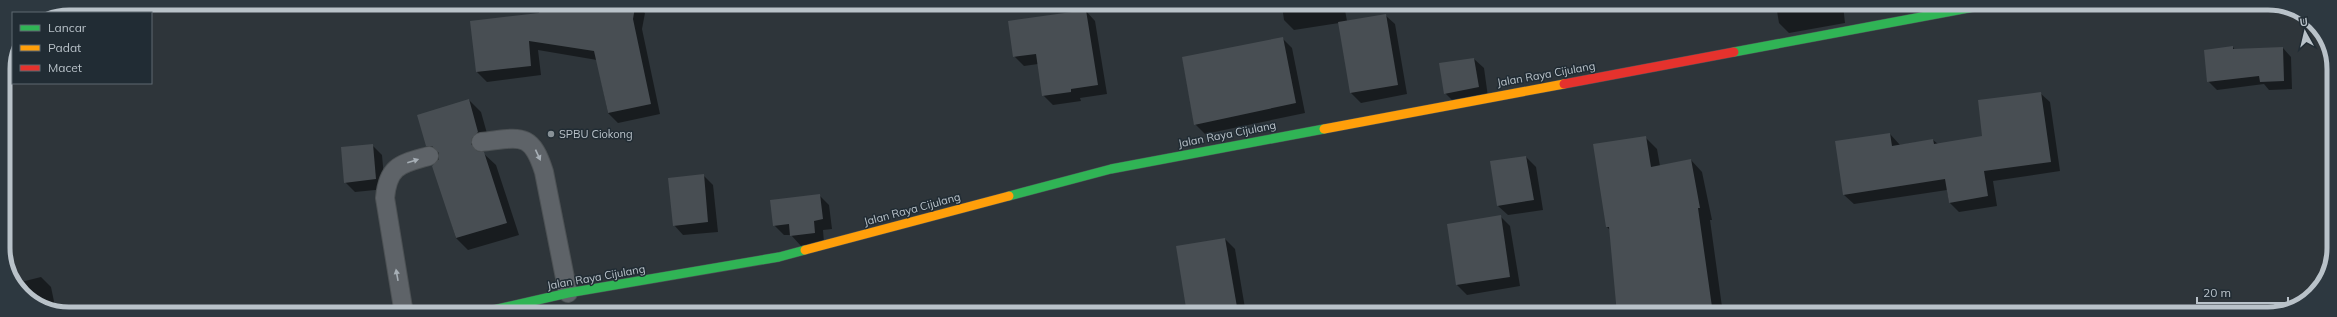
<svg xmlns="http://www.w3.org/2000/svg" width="2337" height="317" font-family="Mulish,sans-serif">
	<rect width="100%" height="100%" fill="#2e353a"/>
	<g fill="#0007">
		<path d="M1848,4L1843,5L1845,23L1789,33L1779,23L1776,5Z"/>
		<path d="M1344,5L1347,21L1385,15L1395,24L1407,94L1361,103L1351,93L1339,23L1294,30L1284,20L1282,6Z"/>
		<path d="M604,7H639L645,13L642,29L660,114L618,123L608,113L597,60L538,50L541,75L487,82L477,72L471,22Z"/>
		<path d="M1086,11L1095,21L1107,94L1080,98L1081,101L1053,105L1043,95L1038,64L1024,66L1014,56Z"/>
		<path d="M1282,38L1292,48L1305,113L1205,134L1195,124Z"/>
		<path d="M2233,47L2235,50L2283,48L2291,57L2292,89L2269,90L2264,84L2217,90L2208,81Z"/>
		<path d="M1474,59L1484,68L1488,97L1455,103L1445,93L1440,64Z"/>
		<path d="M2040,93L2050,102L2060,171L1993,181L1997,206L1959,212L1949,202L1947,190L1854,204L1844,195L1890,134L1900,145L1933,140L1938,144L1983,137Z"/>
		<path d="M469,100L481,112L490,144L483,150V153L496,165L519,235L468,250L456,238L434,166L439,158L427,145Z"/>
		<path d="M1645,137L1657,149L1660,166L1691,160L1702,172L1712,220H1710L1723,314H1618L1610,230L1607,227Z"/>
		<path d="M372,145L382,155L385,189L355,192L345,182Z"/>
		<path d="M1526,157L1536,167L1543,210L1508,215L1498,206Z"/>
		<path d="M703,175L713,185L718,232L683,235L674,225Z"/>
		<path d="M819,195L829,205L832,229L823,230L824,243L801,246L791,235H784L774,225Z"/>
		<path d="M1500,216L1510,226L1520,286L1467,295L1457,285Z"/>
		<path d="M1225,239L1235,249L1246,314H1188Z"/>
		<path d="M41,277L51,287L56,311L26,298L17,283Z"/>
	</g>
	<g fill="#484e53">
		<path d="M540,7H635L633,19L651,104L608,113L594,51L529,41L531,66L476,72L470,21L539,13Z"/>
		<path d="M1086,10L1098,85L1071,89V92L1042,96L1036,54L1013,57L1008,21Z"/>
		<path d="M1386,14L1398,85L1350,93L1338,22Z"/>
		<path d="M1283,37L1296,103L1194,125L1182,57Z"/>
		<path d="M2233,46V49L2283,47L2284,81L2260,82L2259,76L2207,82L2204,50Z"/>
		<path d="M1474,58L1479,87L1444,94L1439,63Z"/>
		<path d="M2041,92L2051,162L1984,171L1988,196L1949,203L1945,179L1843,195L1835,141L1890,133L1892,146L1933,139L1934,144L1982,136L1978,100Z"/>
		<path d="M469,99L478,132L472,138L471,144L477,151L484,152L507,223L456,238L432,166L439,159V153L432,146H426L417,115Z"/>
		<path d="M1646,136L1651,167L1691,159L1700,208H1698L1713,314H1617L1609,227H1606L1593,144Z"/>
		<path d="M373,144L376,179L344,183L341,147Z"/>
		<path d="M1526,156L1534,200L1497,206L1490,161Z"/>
		<path d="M704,174L708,222L673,226L668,178Z"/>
		<path d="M820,194L823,219L814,221L815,233L790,236L789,224L773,226L770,200Z"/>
		<path d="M1501,215L1510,277L1456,285L1447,224Z"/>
		<path d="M1225,238L1237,307L1187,314L1176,246Z"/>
	</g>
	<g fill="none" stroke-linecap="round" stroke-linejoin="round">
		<g stroke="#4c5154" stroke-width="20">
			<g id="lane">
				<path d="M481,142C519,138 531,130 544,172L568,293"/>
				<path d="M404,314L385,198C388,165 401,164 429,156"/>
			</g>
		</g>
		<g stroke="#4a5155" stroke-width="10">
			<g id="fast">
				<path d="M1734,52L1990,4"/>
				<path d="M1009,196L1111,169L1324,129"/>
				<path d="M475,314L568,293L779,257L805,250"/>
			</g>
		</g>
		<g stroke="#4a5155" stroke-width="10">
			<g id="slow">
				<path d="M1324,129L1564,84"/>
				<path d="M805,250L1009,196"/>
			</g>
		</g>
		<g stroke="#4a5155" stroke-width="10">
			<path id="jam" d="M1564,84L1734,52"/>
		</g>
		<use href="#lane" stroke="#5e6368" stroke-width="18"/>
		<use href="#fast" stroke="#30b455" stroke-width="9"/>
		<use href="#slow" stroke="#ff9f0a" stroke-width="9"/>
		<use href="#jam" stroke="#e5322d" stroke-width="9"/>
	</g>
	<defs><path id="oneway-solid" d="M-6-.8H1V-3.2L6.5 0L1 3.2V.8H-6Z"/></defs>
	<g fill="#a7afb6">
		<use href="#oneway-solid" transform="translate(538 155) rotate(65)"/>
		<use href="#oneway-solid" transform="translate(413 161) rotate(-17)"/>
		<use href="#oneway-solid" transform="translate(397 275) rotate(-100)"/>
	</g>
	<circle fill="#889197" stroke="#212c34" stroke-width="1.5" cx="551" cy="134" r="4"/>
	<g text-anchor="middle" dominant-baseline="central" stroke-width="3" stroke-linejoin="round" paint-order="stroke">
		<g font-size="11" fill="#b9c2c9" stroke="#212c34">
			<text transform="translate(1546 74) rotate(-10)">Jalan Raya Cijulang</text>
			<text transform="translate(1227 134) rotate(-11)">Jalan Raya Cijulang</text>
			<text transform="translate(912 209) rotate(-15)">Jalan Raya Cijulang</text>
			<text transform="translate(596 277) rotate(-10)">Jalan Raya Cijulang</text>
		</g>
		<g font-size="11" fill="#b9c2c9" stroke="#212c34" text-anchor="start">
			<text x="559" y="134">SPBU Ciokong</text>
		</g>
	</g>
	<path d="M0 0H2337V317H0ZM69 10H2268A59 59 0 0 1 2327 69V248A59 59 0 0 1 2268 307H69A59 59 0 0 1 10 248V69A59 59 0 0 1 69 10Z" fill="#2d3840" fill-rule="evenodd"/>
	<path fill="none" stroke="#b9c2c9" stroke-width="5" d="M69 10H2268A59 59 0 0 1 2327 69V248A59 59 0 0 1 2268 307H69A59 59 0 0 1 10 248V69A59 59 0 0 1 69 10Z"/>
	<rect x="12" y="12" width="140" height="72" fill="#212c34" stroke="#5e6870"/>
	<rect x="20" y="25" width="20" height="6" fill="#30b455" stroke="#5e6870"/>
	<text x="48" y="32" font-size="12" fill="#b9c2c9">Lancar</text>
	<rect x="20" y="45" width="20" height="6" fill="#ff9f0a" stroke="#5e6870"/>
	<text x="48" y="52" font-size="12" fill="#b9c2c9">Padat</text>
	<rect x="20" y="65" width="20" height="6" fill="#e5322d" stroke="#5e6870"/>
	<text x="48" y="72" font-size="12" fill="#b9c2c9">Macet</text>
	<g transform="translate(2305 32) rotate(352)" stroke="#212c34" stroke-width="3" paint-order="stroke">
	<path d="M0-3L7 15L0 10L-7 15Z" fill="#b9c2c9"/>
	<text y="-6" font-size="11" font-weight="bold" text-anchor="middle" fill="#b9c2c9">U</text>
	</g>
	<path d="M2197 297v6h91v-6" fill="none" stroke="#b9c2c9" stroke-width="2"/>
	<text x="2203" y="297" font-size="12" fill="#b9c2c9" stroke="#212c34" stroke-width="3" paint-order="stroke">20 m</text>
</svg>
